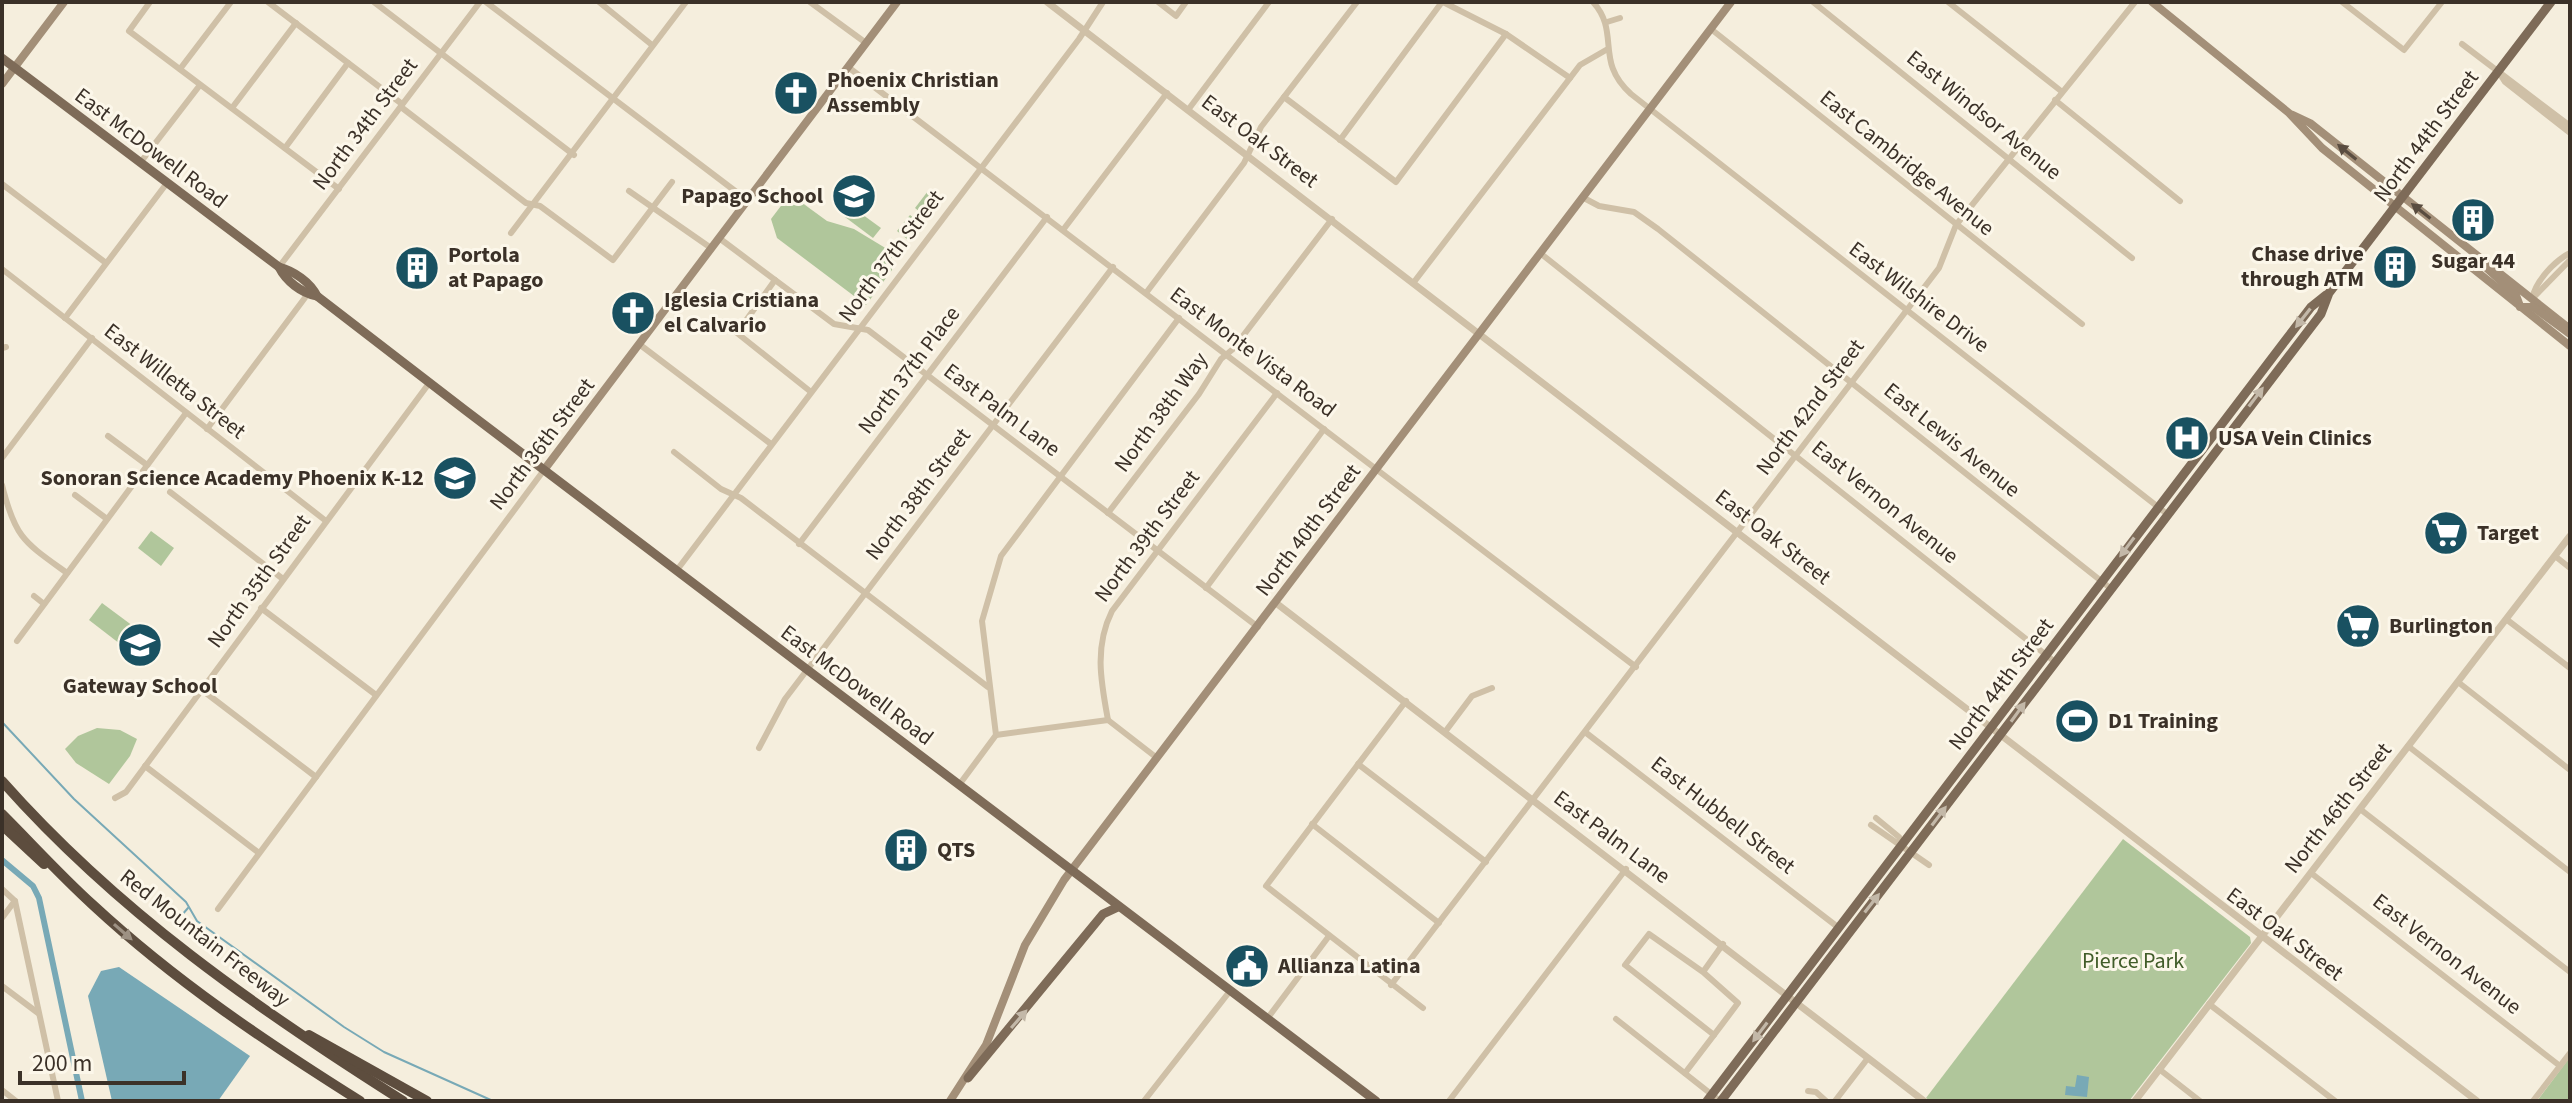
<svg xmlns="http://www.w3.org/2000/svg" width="2572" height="1103" font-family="'Source Sans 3',sans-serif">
	<rect width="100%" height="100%" fill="#f5eedd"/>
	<g fill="#b0c69b">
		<path d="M928,191L938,199L925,216L915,208Z"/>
		<path d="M790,194L827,221L854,229L892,252V270L866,305L777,238L771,219Z"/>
		<path d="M848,204L881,228L873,238L841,214Z"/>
		<path d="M910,215L920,223L907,239L897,231Z"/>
		<path d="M151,531L174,548L161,566L138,548Z"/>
		<path d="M102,603L137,629L124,647L89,620Z"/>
		<path d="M97,728L120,730L137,739L130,756L109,784L76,763L65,749L78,736Z"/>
		<path d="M2123,839L2250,937L2251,943L2129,1101H1930L1926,1098Z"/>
		<path d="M2570,1057V1101H2537Z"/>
	</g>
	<g fill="#78a9b6">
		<path d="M119,967L250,1056L218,1101H112L88,996L101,971Z"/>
		<path d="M2077,1075L2089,1077L2087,1097L2065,1095L2066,1086L2075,1087Z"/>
	</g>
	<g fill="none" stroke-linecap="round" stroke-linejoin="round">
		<g stroke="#78a9b6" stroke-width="2">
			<path d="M2,722L74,799L186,902L197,921L344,1027L384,1052L493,1101"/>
			<path d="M181,916L188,908"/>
		</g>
		<path stroke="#78a9b6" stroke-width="6" d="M2,860L33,886L39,898L82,1101"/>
		<g stroke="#cfc0a7" stroke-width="6">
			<path d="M150,2L129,31L339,189"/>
			<path d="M268,2L402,104"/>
			<path d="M374,2L574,155"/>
			<path d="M486,2L747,200"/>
			<path d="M599,2L652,45"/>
			<path d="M810,2L866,43"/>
			<path d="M1158,2L1176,16L1186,2"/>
			<path d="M1443,2L1506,34L1570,78"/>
			<path d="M1593,2C1621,33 1594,61 1631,94L2167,514"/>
			<path d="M1813,2L2132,258"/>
			<path d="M1948,2L2061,91"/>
			<path d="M2342,2L2404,50L2442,2"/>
			<path d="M1607,22L1620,18"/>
			<path d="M1711,29L2082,324"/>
			<path d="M2462,44L2570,126"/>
			<path d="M848,67L1636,667"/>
			<path d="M180,69L231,2"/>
			<path d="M2500,74L2505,82L2570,133"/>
			<path d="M1284,97L1396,182L1506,34"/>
			<path d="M2055,100L2180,201"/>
			<path d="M401,107L526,203L540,206L613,260L672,182"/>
			<path d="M232,108L296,23"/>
			<path d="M1188,110L1269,2"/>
			<path d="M1340,140L1442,2"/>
			<path d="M285,148L348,63"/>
			<path d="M140,163L200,85"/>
			<path d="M2,184L106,263"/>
			<path d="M629,191L711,248"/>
			<path d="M1582,197L1599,206L1634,212L1658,229L2110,588"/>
			<path d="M1063,230L1167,93"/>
			<path d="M511,233L686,2"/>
			<path d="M719,238L834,324L868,330L1258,627"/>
			<path d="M1540,253L2055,662"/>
			<path d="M279,267L480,2"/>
			<path d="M2,269L326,521"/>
			<path d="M775,280L737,333L811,392"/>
			<path d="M1414,282L1580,65L1606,50"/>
			<path d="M1146,293L1244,163L1261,127L1357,2"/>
			<path d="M2532,299C2535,282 2554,261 2570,253"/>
			<path d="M2532,299L2570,260"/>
			<path d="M65,318L167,183"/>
			<path d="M639,344L771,444"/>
			<path d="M2,348L6,347"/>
			<path d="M207,429L310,291"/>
			<path d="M108,436L147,465"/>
			<path d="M674,452L721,489L741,498L988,687"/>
			<path d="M2,458L92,338"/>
			<path d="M2,485C15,538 24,542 67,573"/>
			<path d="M170,492L283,579"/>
			<path d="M75,495L107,519"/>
			<path d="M1108,513L1199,394L1221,359L1233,349L1332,219"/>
			<path d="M799,544L1047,217"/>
			<path d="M2555,556L2570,568"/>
			<path d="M677,570L1079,39L1103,2"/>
			<path d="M1206,588L1324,429"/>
			<path d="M34,596L44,604"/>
			<path d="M261,608L376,695"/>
			<path d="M2506,619L2570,668"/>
			<path d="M17,641L186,413"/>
			<path d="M2458,682L2570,770"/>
			<path d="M202,690L316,777"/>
			<path d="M1406,701L1266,886L1423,1008"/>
			<path d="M1108,720C1101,682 1094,647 1112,611L1277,393"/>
			<path d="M1445,732L1472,696L1492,688"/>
			<path d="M1585,732L1839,928"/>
			<path d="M996,735L1108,720L1157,758"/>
			<path d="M2408,746L2570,872"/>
			<path d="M759,748L785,699L1113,267"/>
			<path d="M1358,764L1486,862"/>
			<path d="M145,766L259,853"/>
			<path d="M959,785L996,735L982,621L1001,556L1179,318"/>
			<path d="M115,798L126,792L430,382"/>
			<path d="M2360,809L2570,972"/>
			<path d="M1876,818L1899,837L1902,844"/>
			<path d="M1312,824L1439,923"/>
			<path d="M1871,825L1929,865"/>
			<path d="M2311,873L2560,1066"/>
			<path d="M2,889L15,901"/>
			<path d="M15,901L58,1101"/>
			<path d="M218,909L544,470"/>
			<path d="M2,918L14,902"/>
			<path d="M1703,972L1738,1003L1714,1035L1625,965L1649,934L1703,972L1723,944"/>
			<path d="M1391,985L1939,268L1956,225L2135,2"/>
			<path d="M2,986L38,1013"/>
			<path d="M2209,1004L2335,1101"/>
			<path d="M1267,1019L1329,936"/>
			<path d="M1616,1019L1720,1101"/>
			<path d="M2159,1069L2200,1101"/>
			<path d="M1685,1073L1714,1035"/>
			<path d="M2,1090L16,1101"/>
			<path d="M1808,1091L1816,1092L1826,1101"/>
			<path d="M1144,1101L1230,991"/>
			<path d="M1449,1101L1626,869"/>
			<path d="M1835,1101L1868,1058"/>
			<path d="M2533,1101L2570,1053"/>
		</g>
		<g stroke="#cfc0a7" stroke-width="7">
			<path d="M1047,2L2477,1101"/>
			<path d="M1276,603L1924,1101"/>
			<path d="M2135,1101L2570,536"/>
		</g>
		<g stroke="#a38f78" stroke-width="8">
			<path d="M2152,2L2289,113L2322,148L2570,346"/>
			<path d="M2,84L64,2"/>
			<path d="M2293,115L2310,123L2570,329"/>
			<path d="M2479,261L2516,295L2520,306"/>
			<path d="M2520,307H2533L2570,334"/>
			<path d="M544,470L897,2"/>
			<path d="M950,1101L986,1045L1025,945L1064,880L1731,2"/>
		</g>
		<g stroke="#7e6b58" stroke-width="9">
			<path d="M2,58L279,267C294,271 310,282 317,296L465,410L1376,1101"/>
			<path d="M279,267C286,281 301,293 317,296"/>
			<path d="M968,1078L1103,914L1118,907"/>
			<path d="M1707,1101L2285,341L2311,307L2326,295"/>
			<path d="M1721,1101L2321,314L2329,293L2551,2"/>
		</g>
		<g stroke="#5d4d3e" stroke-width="10">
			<path d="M2,781C118,912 256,1008 403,1101"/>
			<path d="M2,814C32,844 61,876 93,905C175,981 266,1042 360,1101"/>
			<path d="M2,825L44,864"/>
			<path d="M309,1035L427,1101"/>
		</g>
	</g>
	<defs><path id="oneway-solid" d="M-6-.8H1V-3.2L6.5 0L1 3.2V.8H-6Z" transform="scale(2)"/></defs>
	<g fill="#5a4d40">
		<use href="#oneway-solid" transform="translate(2347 152) rotate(-141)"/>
		<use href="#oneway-solid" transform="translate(2421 211) rotate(-142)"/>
	</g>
	<g fill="#c3b8a8">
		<use href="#oneway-solid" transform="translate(2303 318) rotate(128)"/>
		<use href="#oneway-solid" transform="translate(2256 397) rotate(-53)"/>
		<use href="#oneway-solid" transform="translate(2127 547) rotate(127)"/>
		<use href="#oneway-solid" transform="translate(2018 712) rotate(-54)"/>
		<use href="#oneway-solid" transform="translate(1939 816) rotate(-53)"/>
		<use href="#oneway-solid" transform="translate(1872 903) rotate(-52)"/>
		<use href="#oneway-solid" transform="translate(1019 1019) rotate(-49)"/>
		<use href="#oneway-solid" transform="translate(1760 1032) rotate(127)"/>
	</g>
	<use fill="#9d9183" href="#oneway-solid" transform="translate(123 932) rotate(41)"/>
	<defs>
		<g id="church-disc" transform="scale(2.3)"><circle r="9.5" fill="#195161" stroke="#fcf7ea"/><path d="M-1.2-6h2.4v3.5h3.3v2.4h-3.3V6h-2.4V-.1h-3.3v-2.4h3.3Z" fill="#fff"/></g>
		<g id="school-disc" transform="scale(2.3)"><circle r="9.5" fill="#195161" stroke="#fcf7ea"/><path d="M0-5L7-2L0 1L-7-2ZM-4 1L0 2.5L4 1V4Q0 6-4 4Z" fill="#fff"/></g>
		<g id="building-disc" transform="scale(2.3)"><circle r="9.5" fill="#195161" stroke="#fcf7ea"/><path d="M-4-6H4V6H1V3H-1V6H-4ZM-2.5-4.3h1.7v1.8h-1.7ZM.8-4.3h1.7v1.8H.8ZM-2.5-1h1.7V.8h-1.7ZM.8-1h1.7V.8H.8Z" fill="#fff"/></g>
		<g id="hospital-disc" transform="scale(2.3)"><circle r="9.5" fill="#195161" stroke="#fcf7ea"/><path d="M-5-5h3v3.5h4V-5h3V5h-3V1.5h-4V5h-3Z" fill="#fff"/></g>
		<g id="supermarket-disc" transform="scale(2.3)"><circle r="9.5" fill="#195161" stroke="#fcf7ea"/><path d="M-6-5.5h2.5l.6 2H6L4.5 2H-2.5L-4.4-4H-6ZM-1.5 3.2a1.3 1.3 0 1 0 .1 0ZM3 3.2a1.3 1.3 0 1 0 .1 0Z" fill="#fff"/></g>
		<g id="stadium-disc" transform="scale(2.3)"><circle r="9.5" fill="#195161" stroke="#fcf7ea"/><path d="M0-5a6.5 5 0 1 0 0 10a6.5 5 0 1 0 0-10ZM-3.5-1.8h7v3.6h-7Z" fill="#fff"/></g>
		<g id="civic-disc" transform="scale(2.3)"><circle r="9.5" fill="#195161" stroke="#fcf7ea"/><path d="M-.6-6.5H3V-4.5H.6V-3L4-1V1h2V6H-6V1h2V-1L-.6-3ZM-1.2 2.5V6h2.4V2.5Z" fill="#fff"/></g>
	</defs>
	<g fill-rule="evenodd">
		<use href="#church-disc" x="796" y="93"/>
		<use href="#school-disc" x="854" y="196"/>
		<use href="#building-disc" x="2473" y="220"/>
		<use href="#building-disc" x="2395" y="267"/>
		<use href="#building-disc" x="417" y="268"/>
		<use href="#church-disc" x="633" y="313"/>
		<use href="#hospital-disc" x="2187" y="438"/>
		<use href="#school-disc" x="455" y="478"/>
		<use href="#supermarket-disc" x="2446" y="533"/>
		<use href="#supermarket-disc" x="2358" y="626"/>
		<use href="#school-disc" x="140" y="645"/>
		<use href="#stadium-disc" x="2077" y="721"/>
		<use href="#building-disc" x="906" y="850"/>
		<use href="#civic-disc" x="1247" y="966"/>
	</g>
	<g text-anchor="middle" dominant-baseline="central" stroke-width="6" stroke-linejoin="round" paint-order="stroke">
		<g font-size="22" font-weight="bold" fill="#3b3128" stroke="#fcf7ea" text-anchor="start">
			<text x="827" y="80">Phoenix Christian<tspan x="827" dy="25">Assembly</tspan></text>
			<text x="823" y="196" text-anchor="end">Papago School</text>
			<text x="2364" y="254" text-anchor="end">Chase drive<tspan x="2364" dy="25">through ATM</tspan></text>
			<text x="448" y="255">Portola<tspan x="448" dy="25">at Papago</tspan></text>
			<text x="2473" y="261" text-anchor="middle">Sugar 44</text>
			<text x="664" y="300">Iglesia Cristiana<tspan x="664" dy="25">el Calvario</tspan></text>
			<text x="2218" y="438">USA Vein Clinics</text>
			<text x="424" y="478" text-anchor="end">Sonoran Science Academy Phoenix K-12</text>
			<text x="2477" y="533">Target</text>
			<text x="2389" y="626">Burlington</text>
			<text x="140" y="686" text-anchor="middle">Gateway School</text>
			<text x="2108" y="721">D1 Training</text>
			<text x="937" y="850">QTS</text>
			<text x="1278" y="966">Allianza Latina</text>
		</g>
		<g font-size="22" fill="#3b3128" stroke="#fcf7ea">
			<text transform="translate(1984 115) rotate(39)">East Windsor Avenue</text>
			<text transform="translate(365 124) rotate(-53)">North 34th Street</text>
			<text transform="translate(2426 136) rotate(-53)">North 44th Street</text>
			<text transform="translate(1260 141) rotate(37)">East Oak Street</text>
			<text transform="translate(151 148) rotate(37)">East McDowell Road</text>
			<text transform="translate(1907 163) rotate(39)">East Cambridge Avenue</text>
			<text transform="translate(891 256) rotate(-53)">North 37th Street</text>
			<text transform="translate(1919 297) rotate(37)">East Wilshire Drive</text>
			<text transform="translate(1253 352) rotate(37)">East Monte Vista Road</text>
			<text transform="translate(909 370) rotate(-53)">North 37th Place</text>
			<text transform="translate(175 381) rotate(38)">East Willetta Street</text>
			<text transform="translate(1810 407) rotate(-53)">North 42nd Street</text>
			<text transform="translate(1002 410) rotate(37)">East Palm Lane</text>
			<text transform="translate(1161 412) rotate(-54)">North 38th Way</text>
			<text transform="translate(1952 440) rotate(39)">East Lewis Avenue</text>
			<text transform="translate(542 444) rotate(-53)">North 36th Street</text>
			<text transform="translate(918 494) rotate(-53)">North 38th Street</text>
			<text transform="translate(1885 502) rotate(39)">East Vernon Avenue</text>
			<text transform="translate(1308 530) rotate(-53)">North 40th Street</text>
			<text transform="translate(1147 536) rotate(-53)">North 39th Street</text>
			<text transform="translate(1773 537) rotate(38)">East Oak Street</text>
			<text transform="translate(259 581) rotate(-54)">North 35th Street</text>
			<text transform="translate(2001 684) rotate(-53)">North 44th Street</text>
			<text transform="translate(857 685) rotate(37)">East McDowell Road</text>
			<text transform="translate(2338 808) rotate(-52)">North 46th Street</text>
			<text transform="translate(1723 815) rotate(38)">East Hubbell Street</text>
			<text transform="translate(1612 837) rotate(37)">East Palm Lane</text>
			<text transform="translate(2285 934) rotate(37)">East Oak Street</text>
			<text transform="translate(205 938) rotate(38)">Red Mountain Freeway</text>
			<text transform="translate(2447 954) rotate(38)">East Vernon Avenue</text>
		</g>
		<g font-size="22" fill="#415c29" stroke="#fcf7ea">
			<text x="2133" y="961">Pierce Park</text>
		</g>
	</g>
	<rect width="2572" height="1103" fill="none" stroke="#3b3128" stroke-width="8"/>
	<path d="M20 1071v12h164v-12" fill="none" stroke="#3b3128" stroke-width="4"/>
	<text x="32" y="1071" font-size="24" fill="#3b3128" stroke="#fcf7ea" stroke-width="6" paint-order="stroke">200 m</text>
</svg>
